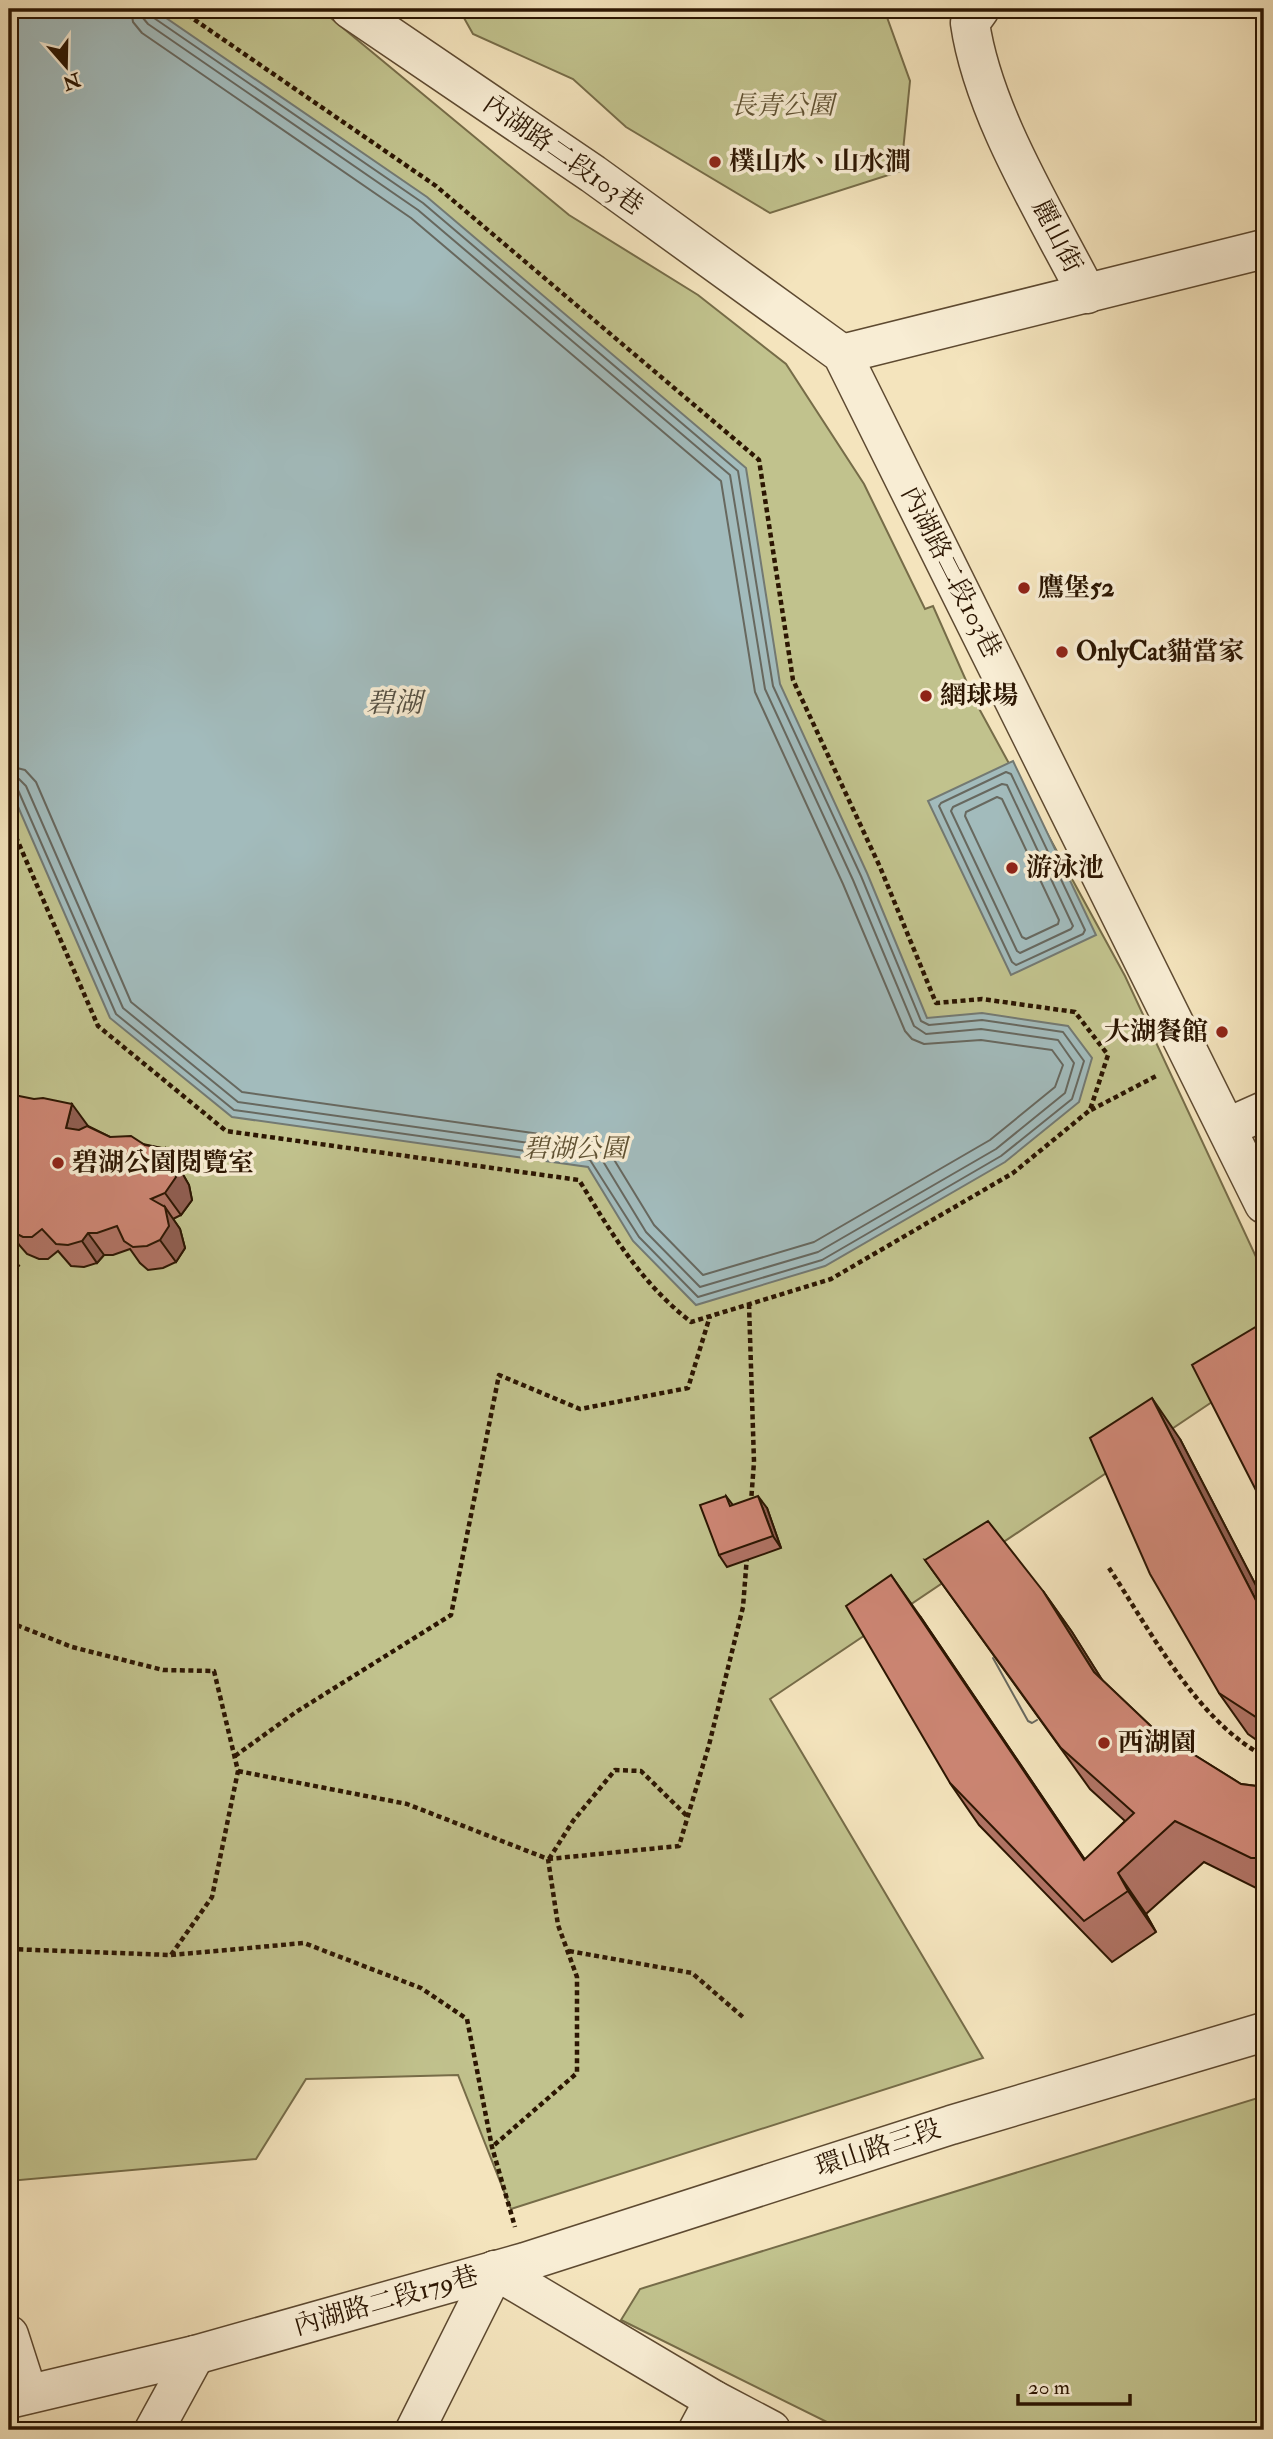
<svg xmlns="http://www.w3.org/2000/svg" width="1273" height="2439" font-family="'IM FELL Double Pica','Noto Serif TC',serif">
	<rect width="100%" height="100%" fill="#f4e4bd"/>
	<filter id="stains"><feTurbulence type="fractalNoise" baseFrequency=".00286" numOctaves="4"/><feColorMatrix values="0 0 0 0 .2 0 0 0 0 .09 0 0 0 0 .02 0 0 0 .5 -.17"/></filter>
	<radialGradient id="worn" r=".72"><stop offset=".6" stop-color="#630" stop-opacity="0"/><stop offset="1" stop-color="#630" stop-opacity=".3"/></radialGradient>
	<g fill="#c1c28d" stroke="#766c48" stroke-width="2">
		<path d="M9,9H320L569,215L698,295L786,364L864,484L925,609L933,606L976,703L1125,976L1264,1274V1367L770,1699L983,2058L511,2209L458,2075L306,2079L256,2159L9,2181Z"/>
		<path d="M459,9H884L910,81L901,171L770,213L626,127L573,79L473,34Z"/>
		<path d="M1264,2096V2430H843L621,2320L640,2289Z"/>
	</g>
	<g fill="#a2bbbc" stroke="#737972" stroke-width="2">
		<path d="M9,9H153L427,197L746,468L780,684L867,873L927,1018L982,1013L1068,1026L1092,1058L1079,1102L1005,1162L825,1266L696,1305L633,1241L588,1167L232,1117L110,1018L9,786Z"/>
		<path d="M1013,761L1096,935L1011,975L928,801Z"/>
	</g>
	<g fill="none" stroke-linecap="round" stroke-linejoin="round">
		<g stroke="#67685f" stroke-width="2">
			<path d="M9,766L25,770L36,782L131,1002L242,1092L597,1142L610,1153L654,1225L703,1275L814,1242L990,1140L1055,1087L1063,1065L1052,1050L981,1040L924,1044L912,1039L905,1031L843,884L755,692L721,481L411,218L142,33L133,22L131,9"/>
			<path d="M1006,772L1011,774L1085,930L1083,934L1016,965L1012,962L939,806L941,803Z"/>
			<path d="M9,777L19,779L26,786L123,1008L238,1102L593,1152L601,1158L646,1232L700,1287L818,1252L996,1149L1065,1093L1074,1063L1058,1040L981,1029L926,1034L914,1026L853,880L765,689L730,475L418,210L148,24L143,18L141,9"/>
			<path d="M1002,784L1007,785L1073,926L1071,929L1020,953L1017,951L951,811L953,807Z"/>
			<path d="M9,785L14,786L18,790L116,1014L234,1110L590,1160L639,1237L698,1297L822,1260L1001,1156L1072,1099L1084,1061L1063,1032L982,1020L929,1025L921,1021L861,876L773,686L738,471L423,203L154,18L150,9"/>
			<path d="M997,797L1002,799L1059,920L1058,924L1026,939L1022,937L965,816L966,812Z"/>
			<path d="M993,1658L1028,1721L1032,1723L1037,1720"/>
		</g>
		<g stroke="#5e4a31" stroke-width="41">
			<g id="minor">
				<path d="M350,9L593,174L842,354L1264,1204"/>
				<path d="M980,9L970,23C983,113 1045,212 1087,294"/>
				<path d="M842,354L1264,249"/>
				<path d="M1228,1127L1264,1111"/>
				<path d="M495,2270L714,2400L771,2430"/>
				<path d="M9,2335L28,2394"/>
				<path d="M9,2399L195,2355L525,2262L951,2125L1264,2032"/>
				<path d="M154,2430L195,2355"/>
				<path d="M415,2430L495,2270"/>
				<path d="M698,2430L714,2400"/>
			</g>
		</g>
		<g stroke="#2c1602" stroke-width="4.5" stroke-dasharray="5 3.5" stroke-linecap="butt">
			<path d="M9,821L98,1026L226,1131L579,1180C612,1234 640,1282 691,1322L831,1279L1013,1173L1090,1110L1108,1055L1075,1012L982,999L936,1003L880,867L793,680L759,460L436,186L179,9"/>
			<path d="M1091,1110L1158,1075"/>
			<path d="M9,1273L19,1264"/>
			<path d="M749,1304L754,1462L751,1502"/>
			<path d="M1109,1568C1150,1630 1197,1721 1264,1756"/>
			<path d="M9,1622L72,1647L163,1670L214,1671L238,1771L212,1897L171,1955L9,1949"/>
			<path d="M235,1756L296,1712L451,1615L499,1375L580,1409L688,1388L710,1316"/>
			<path d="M238,1771L407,1804L548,1859L558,1925L577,1977V2073L492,2147"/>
			<path d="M548,1859L679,1846L709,1745L743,1607L747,1556"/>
			<path d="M549,1859L573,1821L615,1770L641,1771L688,1817"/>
			<path d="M569,1951L692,1973L744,2018"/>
			<path d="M171,1955L304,1943L421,1988L467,2019L492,2147L515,2227"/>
		</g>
		<use href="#minor" stroke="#f8edd4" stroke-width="38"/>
	</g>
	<g fill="#b07364" stroke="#2c1602" stroke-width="2">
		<path d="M9,1094L88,1126L110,1137L166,1149L181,1171L189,1185L192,1200L181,1215L173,1219L180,1229L185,1248L176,1262L163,1268L148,1270L140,1263L130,1249L113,1255H104L97,1263L84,1267L71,1266L58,1251L48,1259H39L27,1254L20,1246L9,1230V1217L11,1213L9,1211Z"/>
		<path d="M1180,1439L1264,1601V1745L1248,1734L1219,1693Z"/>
		<path d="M726,1496L733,1505L767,1508L781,1548L727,1567L719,1555Z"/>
		<path d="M925,1560L1043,1591L1072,1632L1102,1680L1156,1731L1241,1784L1264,1787V1892L1204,1862L1146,1914L1156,1932L1112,1962L979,1825L950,1783L920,1616L1085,1860L1125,1821L1090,1789Z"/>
	</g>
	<g fill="#905e51" stroke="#2c1602" stroke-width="2">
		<path d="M72,1104L88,1126L82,1150L66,1128Z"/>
		<path d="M166,1149L181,1171L189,1185L192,1200L181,1215L165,1193Z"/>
		<path d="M165,1207L180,1229L185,1248L176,1262L160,1240Z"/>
		<path d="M88,1233L104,1255L97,1263L82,1241Z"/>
		<path d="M1152,1398L1180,1439L1264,1601V1616Z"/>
		<path d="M758,1496L767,1508L781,1548L773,1536Z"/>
		<path d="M891,1575L920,1616L1113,1901L1084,1860Z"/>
		<path d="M1043,1591L1072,1632L1123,1713L1094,1672Z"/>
		<path d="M1118,1873L1146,1914L1156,1932L1128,1891Z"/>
	</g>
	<g fill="#cd8674" stroke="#2c1602" stroke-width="2">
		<path d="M9,1094L34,1099L43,1098L72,1104L66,1128L79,1130L87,1126L110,1137L131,1136L145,1145L166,1149L173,1163L176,1177L165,1193L151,1199L165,1207L169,1226L160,1240L147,1246L133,1247L124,1241L117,1226L97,1233H88L82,1241L68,1245L56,1244L42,1229L32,1237H23L11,1231L9,1229V1217L13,1210L9,1206Z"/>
		<path d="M1264,1322V1506L1192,1365Z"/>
		<path d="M1152,1398L1264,1616V1721L1259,1719L1219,1693L1150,1574L1090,1438Z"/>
		<path d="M726,1496L730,1506L758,1496L773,1536L719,1555L700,1505Z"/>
		<path d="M988,1521L1043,1591L1094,1672L1156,1731L1241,1784L1264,1787V1858H1251L1175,1821L1118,1873L1128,1891L1084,1921L950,1783L846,1606L891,1575L1084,1860L1134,1813L1061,1748L925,1560Z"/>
	</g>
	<g fill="#8f2418" stroke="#f8edd4" stroke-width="2.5">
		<circle cx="715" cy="162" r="7"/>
		<circle cx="1024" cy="588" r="7"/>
		<circle cx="1062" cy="652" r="7"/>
		<circle cx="926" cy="696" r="7"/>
		<circle cx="1012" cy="868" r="7"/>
		<circle cx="1222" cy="1032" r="7"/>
		<circle cx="58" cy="1163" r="7"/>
		<circle cx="1104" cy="1743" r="7"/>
	</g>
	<g text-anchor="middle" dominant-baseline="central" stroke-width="7" stroke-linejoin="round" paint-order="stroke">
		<g font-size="26" font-style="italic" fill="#605233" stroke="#f8edd4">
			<text x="782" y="106">長青公園</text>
			<text x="575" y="1149">碧湖公園</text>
		</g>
		<g font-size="26" fill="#2c1602" stroke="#f8edd4">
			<text transform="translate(563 155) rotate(35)">內湖路二段103巷</text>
			<text transform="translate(1057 236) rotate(63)">麗山街</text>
			<text transform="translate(951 572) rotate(63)">內湖路二段103巷</text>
			<text transform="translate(878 2148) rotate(-18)">環山路三段</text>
			<text transform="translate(386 2301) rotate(-16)">內湖路二段179巷</text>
		</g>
		<g font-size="26" font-weight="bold" fill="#2c1602" stroke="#f8edd4" text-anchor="start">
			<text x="729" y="162">樸山水、山水澗</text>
			<text x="1038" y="588">鷹堡52</text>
			<text x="1076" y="652">OnlyCat貓當家</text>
			<text x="940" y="696">網球場</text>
			<text x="1026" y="868">游泳池</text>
			<text x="1208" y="1032" text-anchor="end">大湖餐館</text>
			<text x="72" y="1163">碧湖公園閱覽室</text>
			<text x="1118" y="1743">西湖園</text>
		</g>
		<g font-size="28" font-style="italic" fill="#555043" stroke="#f8edd4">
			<text x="394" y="703">碧湖</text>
		</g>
	</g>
	<rect width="1273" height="2439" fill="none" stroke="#f4e4bd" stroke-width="35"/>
	<rect x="10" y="10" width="1252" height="2418" fill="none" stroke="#2c1602" stroke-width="3.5"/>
	<rect x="18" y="18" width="1238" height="2404" fill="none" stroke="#2c1602" stroke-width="2"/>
	<g transform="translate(66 66) rotate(160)" stroke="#f8edd4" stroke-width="5" paint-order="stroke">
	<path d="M0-5L12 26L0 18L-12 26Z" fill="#2c1602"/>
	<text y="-10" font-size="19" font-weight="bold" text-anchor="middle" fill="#2c1602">N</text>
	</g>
	<path d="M1018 2394v10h112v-10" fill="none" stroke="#2c1602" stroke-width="3.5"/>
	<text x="1028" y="2394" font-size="21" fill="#2c1602" stroke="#f8edd4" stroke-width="5" paint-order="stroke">20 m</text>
	<rect width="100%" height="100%" filter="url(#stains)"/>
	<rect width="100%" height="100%" fill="url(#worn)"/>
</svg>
